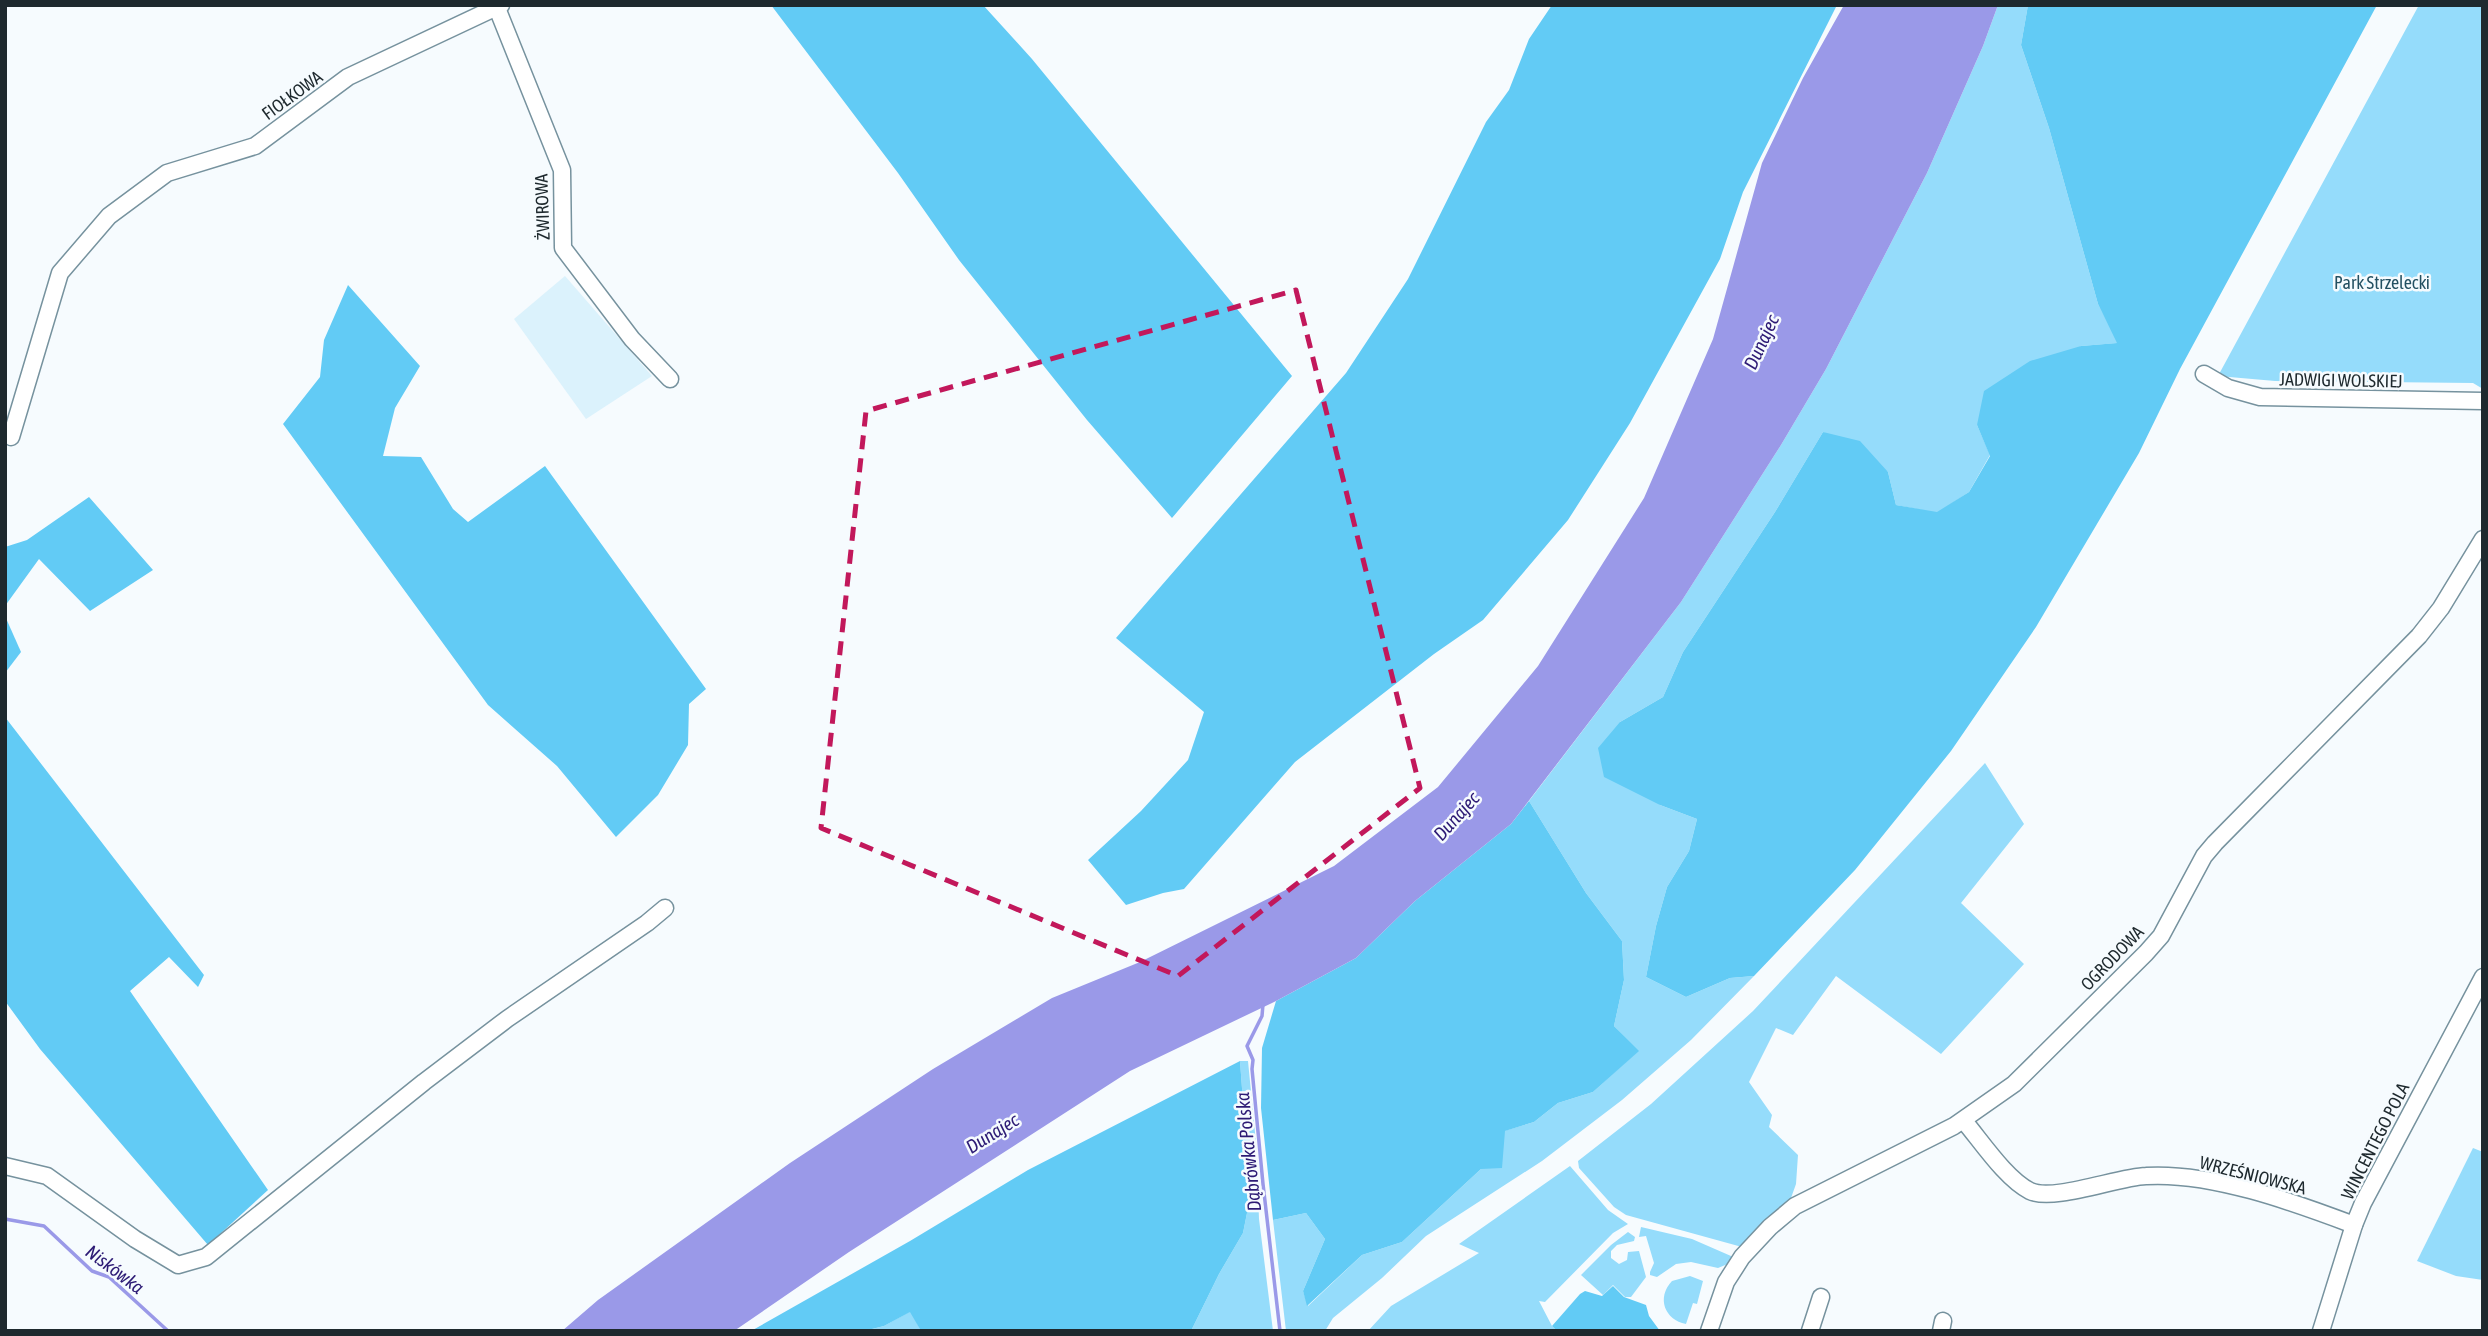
<svg xmlns="http://www.w3.org/2000/svg" width="2488" height="1336" font-family="'Asap Condensed',sans-serif">
	<rect width="100%" height="100%" fill="#f6fbfe"/>
	<path fill="#dbf2fc" d="M565,276L652,376L586,419L514,319Z"/>
	<g fill="#95dcfb">
		<path d="M1998,5H2028L2021,45L2049,128L2098,304L2118,343L2081,346L1977,425L1990,455L1969,492L1937,513L1896,505L1888,472L1823,432L1775,512L1683,652L1663,697L1620,722L1660,805L1697,819L1689,851L1667,887L1656,926L1646,977L1686,997L1730,978L1754,976L1691,1040L1622,1100L1542,1161L1426,1236L1382,1278L1333,1318L1325,1331H1286L1273,1220L1306,1213L1325,1239L1303,1291L1308,1306L1362,1255L1402,1242L1481,1169L1504,1131L1534,1122L1558,1103L1593,1092L1638,1051L1614,1026L1624,980L1622,941L1586,893L1529,801L1681,602L1781,445L1826,369L1927,173L1983,46Z"/>
		<path d="M2419,5H2483V389L2473,383L2275,381L2218,376Z"/>
		<path d="M1985,763L2024,824L1961,903L2024,964L1941,1054L1836,976L1793,1035L1776,1028L1749,1082L1772,1115L1769,1127L1798,1155L1796,1184L1791,1198L1742,1247L1626,1215L1614,1207L1579,1168L1578,1161L1651,1104L1753,1011Z"/>
		<path d="M1240,1061H1248L1256,1143L1259,1219L1273,1331H1191L1219,1274L1243,1233L1250,1198Z"/>
		<path d="M2473,1148L2483,1152V1280L2456,1276L2417,1261Z"/>
		<path d="M1570,1166L1608,1210L1628,1224L1613,1233L1545,1302L1539,1301L1552,1326L1557,1331H1368L1391,1306L1479,1253L1459,1244Z"/>
		<path d="M1641,1227L1692,1239L1731,1256L1735,1261L1718,1268L1691,1262L1676,1264L1657,1277L1650,1275V1272L1654,1263L1646,1236L1639,1237Z"/>
		<path d="M1628,1232L1635,1237L1634,1241L1617,1245L1611,1251V1258L1619,1264L1627,1260L1628,1252L1639,1251L1646,1277L1631,1297H1625L1613,1285L1603,1295L1581,1275L1611,1245Z"/>
		<path d="M1690,1276L1703,1281L1697,1304L1693,1303L1686,1324C1665,1320 1656,1298 1672,1281Z"/>
		<path d="M911,1311L921,1331H864L884,1326Z"/>
	</g>
	<g fill="#62cbf5">
		<path d="M771,5H983L1032,59L1292,376L1172,518L1087,420L959,260L898,173Z"/>
		<path d="M1552,5H1837L1743,192L1720,259L1630,423L1568,520L1483,620L1434,654L1295,762L1184,889L1163,893L1126,905L1088,860L1141,811L1188,760L1204,712L1116,638L1346,373L1408,279L1486,122L1509,90L1529,39Z"/>
		<path d="M2028,5H2377L2180,369L2139,453L2036,627L1951,751L1855,870L1754,976L1730,978L1686,997L1646,977L1656,926L1667,887L1689,851L1697,819L1660,805L1604,777L1598,748L1620,722L1663,697L1683,652L1775,512L1823,432L1860,441L1888,472L1896,505L1937,512L1969,492L1990,456L1977,425L1984,391L2030,361L2081,346L2117,343L2098,304L2049,128L2021,45Z"/>
		<path d="M348,285L420,366L395,408L383,456L421,457L453,509L468,522L545,466L706,689L689,704L688,745L658,795L616,837L557,766L488,705L283,424L320,377L324,340Z"/>
		<path d="M89,497L153,570L90,611L39,559L5,606V547L27,540Z"/>
		<path d="M5,616L21,652L5,673Z"/>
		<path d="M5,717L204,975L198,987L169,957L130,991L268,1190L208,1245L40,1049L5,1001Z"/>
		<path d="M1529,801L1586,893L1622,941L1624,980L1614,1026L1639,1051L1593,1092L1558,1103L1534,1122L1505,1131L1502,1168L1481,1169L1402,1242L1362,1255L1307,1306L1303,1291L1325,1239L1306,1213L1273,1220L1261,1108L1262,1048L1276,1001L1356,958L1415,901L1511,824Z"/>
		<path d="M1240,1061L1250,1198L1243,1233L1219,1274L1191,1331H921L910,1312L884,1326L864,1331H751L910,1241L1028,1170Z"/>
		<path d="M1613,1286L1624,1297L1646,1305L1649,1316L1660,1331H1557L1552,1326L1580,1294L1585,1291L1602,1296Z"/>
	</g>
	<path fill="#9a99e8" d="M1844,5H1998L1983,46L1927,173L1826,369L1781,445L1681,602L1511,824L1415,901L1356,958L1276,1001L1130,1071L849,1252L734,1331H562L598,1300L790,1163L933,1069L1052,998L1140,962L1334,866L1438,787L1538,666L1644,498L1713,339L1762,163L1803,78Z"/>
	<g fill="none" stroke-linecap="round" stroke-linejoin="round">
		<g stroke="#9a99e8" stroke-width="3.5">
			<path d="M1263,1004L1262,1016L1247,1046L1253,1060L1252,1069L1263,1184L1280,1331"/>
			<path d="M5,1219L44,1226L92,1271L109,1277L168,1331"/>
		</g>
		<g stroke="#76929e" stroke-width="19">
			<g id="minor">
				<path d="M497,8L562,170L563,248L632,339L670,379"/>
				<path d="M2204,374L2228,388L2260,397L2483,401"/>
				<path d="M11,437L60,273L109,216L167,173L255,146L348,77L501,5"/>
				<path d="M1964,1121C1981,1141 2006,1179 2030,1191C2053,1202 2118,1177 2146,1176C2211,1172 2293,1202 2354,1225"/>
				<path d="M5,1166L47,1176L135,1239L178,1265L206,1257L424,1082L507,1019L647,923L665,908"/>
				<path d="M1709,1331L1726,1282L1742,1257L1770,1227L1795,1206L1954,1126L2014,1084L2146,953L2161,936L2204,856L2215,843L2419,636L2441,608L2483,539"/>
				<path d="M1810,1331L1821,1297"/>
				<path d="M1941,1331L1943,1321"/>
				<path d="M2321,1331L2354,1225L2363,1203L2483,977"/>
			</g>
		</g>
		<use href="#minor" stroke="#fff" stroke-width="16"/>
	</g>
	<path fill="none" stroke="#c2185b" stroke-width="5" stroke-dasharray="14 9" stroke-linejoin="round" d="M1296,290L1420,788L1178,976L821,828L866,411Z"/>
	<g text-anchor="middle" dominant-baseline="central" stroke-width="5" stroke-linejoin="round" paint-order="stroke">
		<g font-size="18" fill="#1e292e" stroke="#f6fbfe">
			<text transform="translate(292 95) rotate(-36)">FIOŁKOWA</text>
			<text transform="translate(542 207) rotate(-92)">ŻWIROWA</text>
			<text transform="translate(2341 380) rotate(1)">JADWIGI WOLSKIEJ</text>
			<text transform="translate(2112 958) rotate(-46)">OGRODOWA</text>
			<text transform="translate(2375 1141) rotate(-63)">WINCENTEGO POLA</text>
			<text transform="translate(2253 1175) rotate(14)">WRZEŚNIOWSKA</text>
		</g>
		<g font-size="18" fill="#235062" stroke="#f6fbfe">
			<text x="2382" y="282">Park Strzelecki</text>
		</g>
		<g font-size="19" font-style="italic" fill="#2d1b75" stroke="#f6fbfe">
			<text transform="translate(1761 342) rotate(-65)">Dunajec</text>
			<text transform="translate(1456 816) rotate(-48)">Dunajec</text>
			<text transform="translate(992 1133) rotate(-32)">Dunajec</text>
			<text transform="translate(1248 1152) rotate(-96)">Dąbrówka Polska</text>
			<text transform="translate(115 1269) rotate(37)">Niskówka</text>
		</g>
	</g>
	<rect width="2488" height="1336" fill="none" stroke="#1e292e" stroke-width="14"/>
</svg>
